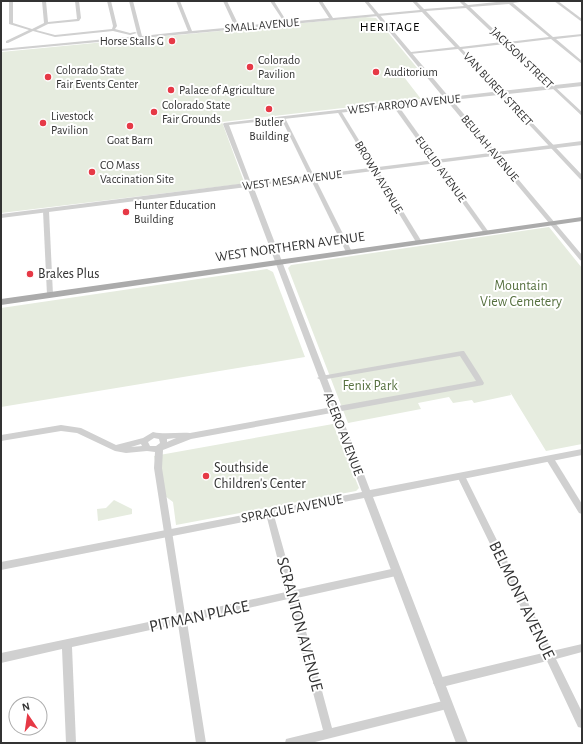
<svg xmlns="http://www.w3.org/2000/svg" width="583" height="744" font-family="'Alegreya Sans',sans-serif">
	<rect width="100%" height="100%" fill="#fff"/>
	<g fill="#e6ecdf">
		<path d="M365,17L376,18L423,75L404,77L421,99L222,122L244,182L241,184L1,213V52Z"/>
		<path d="M549,227L582,268V444L546,451L510,392L511,395L474,403L472,400L453,403L449,397L418,403L421,409L348,423L288,268L291,265Z"/>
		<path d="M267,269L273,272L305,357L1,407V308Z"/>
		<path d="M333,424L359,488L356,491L176,525L173,502L161,493L154,456Z"/>
		<path d="M114,500L132,509V514L98,521L97,509L106,508Z"/>
	</g>
	<g fill="none" stroke-linecap="round" stroke-linejoin="round">
		<g fill="#d0d0d0" fill-rule="evenodd">
			<path d="M9,1H13V23L32,29L44,23L42,1H46L48,22L77,19L75,1H79L81,18L79,21L48,24L36,30L55,35L112,29L113,26L107,1H111L117,26L115,29L130,33L135,32L137,33L129,1H133L142,36L188,31L176,1H180L192,31L235,27L223,1H227L239,26L284,22L270,1H274L287,22L329,18L318,1H322L333,18L420,10L412,1H416L424,9L464,6L459,1H463L468,5L506,1H526L513,3L553,37L582,34V36L556,39L582,61V64L551,39L509,44L582,112V116L505,44L462,49L582,175V180L580,179L458,49L410,54L409,53L411,52L455,47L422,12L1,51V49L138,36L137,33L130,35L113,31L55,37L33,31L8,43H6V41L29,30L9,24ZM509,4L549,37L507,42L470,7ZM466,8L502,42L460,47L426,11Z"/>
			<path d="M554,1H558L582,19V22Z"/>
			<path d="M393,104H397L488,231V233H484L393,106Z"/>
			<path d="M337,110L341,111L422,242L421,243L419,244L416,242L337,111Z"/>
			<path d="M281,117L285,118L352,252L351,253L349,254L346,252L281,118Z"/>
			<path d="M46,209L49,211L53,295L50,297L47,295L43,211Z"/>
			<path d="M462,351H464L480,376L484,383L483,385L191,439L163,450L162,468L185,614L286,592L266,514L267,512L270,511L273,512L295,590L396,568L399,569L400,572L399,575L396,576L297,598L332,728L447,700L451,702L452,705L451,708L311,743H285L286,739L290,738L323,730L288,599L187,622L206,743H196L178,624L72,647L76,743H66L62,649L1,663V653L177,616L154,468L155,452L147,451L126,453L115,451L77,433L61,431L1,441V435L61,425L81,428L116,445L143,438L153,432C165,435 177,432 190,433L476,381L460,356L321,380L317,378L321,376ZM154,438L159,439L160,443L156,446H150L148,442ZM176,438L167,442V439ZM141,444L142,446L131,447Z"/>
			<path d="M550,456L553,457L582,504V514L579,513L547,461L546,459L547,457Z"/>
			<path d="M461,473L464,474L465,476L552,651L582,644V652L556,659L582,712V728L578,727L547,661L438,688L435,686L433,683L435,680L438,678L543,653L457,476L458,474Z"/>
		</g>
		<path fill="#d0d0d0" fill-rule="evenodd" d="M364,1H368L449,97L582,82V86L452,100L496,152L582,141V145L498,155L582,255V261L580,260L493,156L253,186L370,490L582,449V455L373,497L468,743H456L364,498L1,570V562L362,492L247,187L1,218V214L246,183L223,124L224,123L444,98ZM447,101L490,153L251,183L229,125Z"/>
		<path fill="#ababab" fill-rule="evenodd" d="M582,217V221L1,305V299Z"/>
	</g>
	<g fill="#e63946" stroke="#fff" stroke-width="1.5">
		<circle cx="172" cy="41" r="4"/>
		<circle cx="250" cy="67" r="4"/>
		<circle cx="376" cy="72" r="4"/>
		<circle cx="48" cy="77" r="4"/>
		<circle cx="171" cy="90" r="4"/>
		<circle cx="269" cy="109" r="4"/>
		<circle cx="154" cy="112" r="4"/>
		<circle cx="43" cy="123" r="4"/>
		<circle cx="130" cy="126" r="4"/>
		<circle cx="92" cy="172" r="4"/>
		<circle cx="126" cy="212" r="4"/>
		<circle cx="30" cy="274" r="4"/>
		<circle cx="206" cy="476" r="4"/>
	</g>
	<g text-anchor="middle" dominant-baseline="central" stroke-width="4" stroke-linejoin="round" paint-order="stroke">
		<g font-size="12" fill="#333" stroke="#fff">
			<text transform="translate(262 25) rotate(-5)">SMALL AVENUE</text>
			<text transform="translate(522 58) rotate(44)">JACKSON STREET</text>
			<text transform="translate(498 89) rotate(47)">VAN BUREN STREET</text>
			<text transform="translate(404 104) rotate(-6)">WEST ARROYO AVENUE</text>
			<text transform="translate(490 148) rotate(50)">BEULAH AVENUE</text>
			<text transform="translate(441 169) rotate(54)">EUCLID AVENUE</text>
			<text transform="translate(379 177) rotate(59)">BROWN AVENUE</text>
			<text transform="translate(292 180) rotate(-7)">WEST MESA AVENUE</text>
		</g>
		<g font-size="12" fill="#333" stroke="#fff" text-anchor="start">
			<text x="164" y="41" text-anchor="end">Horse Stalls G</text>
			<text x="258" y="60">Colorado<tspan x="258" dy="14">Pavilion</tspan></text>
			<text x="56" y="70">Colorado State<tspan x="56" dy="14">Fair Events Center</tspan></text>
			<text x="384" y="72">Auditorium</text>
			<text x="179" y="90">Palace of Agriculture</text>
			<text x="162" y="105">Colorado State<tspan x="162" dy="14">Fair Grounds</tspan></text>
			<text x="51" y="116">Livestock<tspan x="51" dy="14">Pavilion</tspan></text>
			<text x="269" y="122" text-anchor="middle">Butler<tspan x="269" dy="14">Building</tspan></text>
			<text x="130" y="140" text-anchor="middle">Goat Barn</text>
			<text x="100" y="165">CO Mass<tspan x="100" dy="14">Vaccination Site</tspan></text>
			<text x="134" y="205">Hunter Education<tspan x="134" dy="14">Building</tspan></text>
		</g>
		<g font-size="13" letter-spacing="1" fill="#000" stroke="#fff">
			<text x="390" y="27">HERITAGE</text>
		</g>
		<g font-size="14" fill="#333" stroke="#fff">
			<text transform="translate(290 247) rotate(-8)">WEST NORTHERN AVENUE</text>
			<text transform="translate(343 434) rotate(69)">ACERO AVENUE</text>
			<text transform="translate(292 509) rotate(-11)">SPRAGUE AVENUE</text>
		</g>
		<g font-size="14" fill="#333" stroke="#fff" text-anchor="start">
			<text x="38" y="274">Brakes Plus</text>
			<text x="214" y="468">Southside<tspan x="214" dy="16">Children's Center</tspan></text>
		</g>
		<g font-size="14" fill="#56703f" stroke="#fff">
			<text x="521" y="286">Mountain<tspan x="521" dy="16">View Cemetery</tspan></text>
			<text x="370" y="386">Fenix Park</text>
		</g>
		<g font-size="17" fill="#333" stroke="#fff">
			<text transform="translate(522 600) rotate(64)">BELMONT AVENUE</text>
			<text transform="translate(199 616) rotate(-12)">PITMAN PLACE</text>
			<text transform="translate(300 624) rotate(75)">SCRANTON AVENUE</text>
		</g>
	</g>
	<rect width="583" height="744" fill="none" stroke="#333333" stroke-width="4"/>
	<g transform="translate(28 716) rotate(347)"><circle r="19" fill="#ffffff" stroke="#adadad"/>
	<path d="M0-3L7 15L0 10L-7 15Z" fill="#e63946"/>
	<text y="-6" font-size="11" font-weight="bold" text-anchor="middle" fill="#333333">N</text>
	</g>
</svg>
